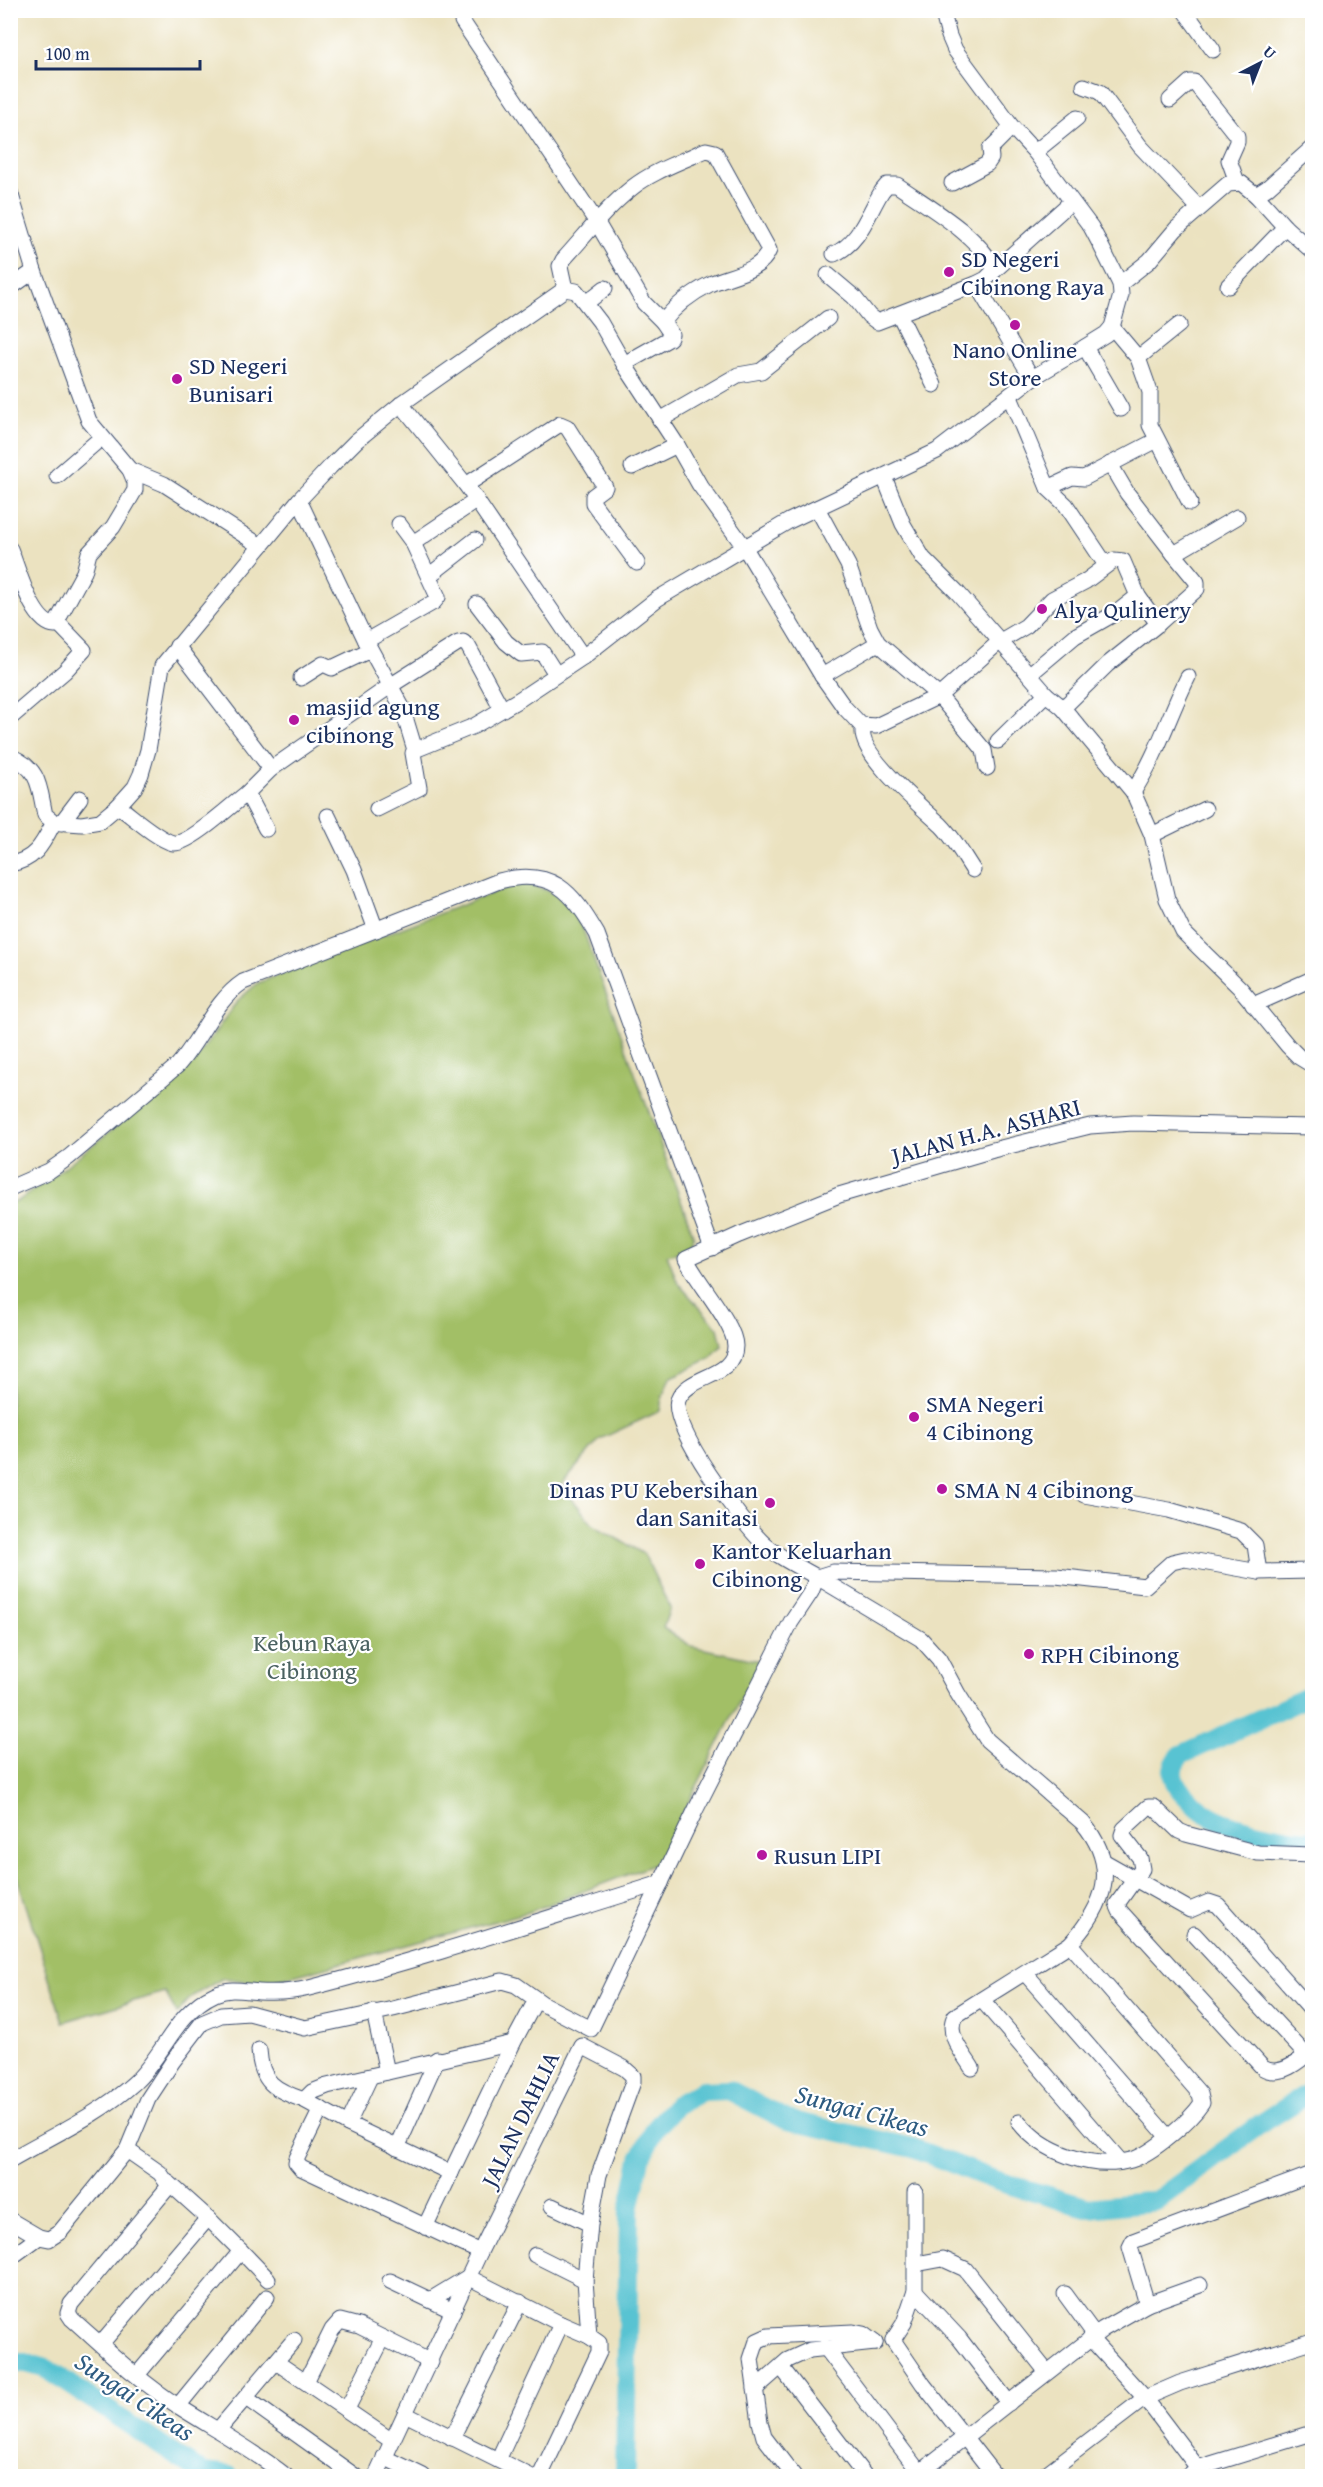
<svg xmlns="http://www.w3.org/2000/svg" width="1323" height="2487" font-family="'Gentium Book Plus',serif">
	<rect width="100%" height="100%" fill="#fff"/>
	<filter id="ink" filterUnits="userSpaceOnUse"><feTurbulence type="fractalNoise" baseFrequency=".0167" numOctaves="2"/><feDisplacementMap in="SourceGraphic" scale="12" xChannelSelector="R" yChannelSelector="G"/><feConvolveMatrix kernelMatrix="1 2 1 2 8 2 1 2 1" color-interpolation-filters="sRGB"/></filter>
	<filter id="wash" filterUnits="userSpaceOnUse"><feTurbulence type="fractalNoise" baseFrequency=".008" numOctaves="4" result="noise"/><feDisplacementMap in="SourceGraphic" scale="24" xChannelSelector="R" yChannelSelector="G"/><feGaussianBlur stdDeviation="1.35" result="paint"/><feColorMatrix in="noise" values="0 0 0 0 0 0 0 0 0 0 0 0 0 0 0 0 0 1.4 0 .05"/><feComposite in="paint" operator="in"/></filter>
	<g filter="url(#wash)">
		<rect width="100%" height="100%" fill="#ebe2c0"/>
		<path fill="#a2bf66" stroke="#5e7762" stroke-width="1.5" d="M519,883C556,889 567,899 584,932L694,1237L688,1249L667,1254L678,1283L718,1328L722,1345L710,1358L670,1378L662,1397L660,1411L600,1439L561,1485L593,1525L644,1554L670,1608L663,1628L691,1646L760,1661L658,1863L529,1912L264,1984L223,1978L191,1997L177,2014L165,1992L63,2022L17,1877L11,1878L10,1204L18,1201L49,1179L167,1087L194,1062L237,1001L258,983Z"/>
		<g fill="none" stroke-linecap="round" stroke-linejoin="round">
			<g stroke="#58c3d2" stroke-width="20">
				<path d="M1312,1695L1181,1755C1170,1767 1170,1778 1181,1791C1189,1799 1199,1810 1209,1815C1232,1829 1286,1840 1312,1841"/>
				<path d="M10,2363H26L47,2369L191,2466L204,2473L229,2476"/>
				<path d="M625,2476L629,2210L640,2159L655,2129L676,2105L702,2091L729,2090L787,2120L913,2148L997,2181L1089,2208L1156,2201L1259,2125L1312,2091"/>
			</g>
		</g>
	</g>
	<g filter="url(#ink)">
		<g fill="none" stroke-linecap="round" stroke-linejoin="round">
			<g stroke="#3a4a6d" stroke-width="17">
				<g id="minor">
					<path d="M1184,10L1213,50"/>
					<path d="M462,21L596,221L644,303L663,322"/>
					<path d="M1084,86L1100,92L1140,146L1199,208"/>
					<path d="M1170,100L1190,82H1194L1237,136V142L1229,160L1237,182"/>
					<path d="M1035,152L1077,118"/>
					<path d="M952,183L987,164L991,158L990,149L1012,127"/>
					<path d="M10,192L34,271L89,421L130,470L135,482V490L125,507L113,527L89,553L84,572L55,625C32,624 18,568 10,549"/>
					<path d="M1256,195L1285,227L1312,251"/>
					<path d="M834,254C860,243 868,213 882,191L887,185H897C927,206 980,236 995,270L986,279L976,284L1032,378"/>
					<path d="M995,270L1071,202"/>
					<path d="M828,275L854,297L869,316L877,322L976,284"/>
					<path d="M1120,284L1149,261L1176,229L1228,184L1241,183L1256,195L1267,188L1312,148"/>
					<path d="M1228,286L1285,227"/>
					<path d="M10,288L34,271"/>
					<path d="M565,289L560,266L563,260C586,235 606,208 633,187C652,172 678,163 699,153L706,150L715,152L769,250C761,272 730,275 710,284C692,293 675,306 663,322L671,334L670,338L624,364"/>
					<path d="M586,303L605,288"/>
					<path d="M899,314L934,385"/>
					<path d="M1112,327L1138,358L1150,392V425L1190,503"/>
					<path d="M1085,347L1121,409"/>
					<path d="M1138,358L1179,325"/>
					<path d="M1010,397L1048,488L1066,505L1106,565"/>
					<path d="M401,404L466,485L583,657"/>
					<path d="M660,420L738,375L761,371L828,318"/>
					<path d="M1110,464L1127,493L1174,554"/>
					<path d="M632,467L677,445"/>
					<path d="M130,470L164,484L261,546"/>
					<path d="M57,476L101,438"/>
					<path d="M884,477L903,524L923,558L958,593L1046,694L1063,708L1133,792L1152,835L1167,899L1183,932L1240,988L1288,1046L1299,1057L1312,1065"/>
					<path d="M466,485L560,424L567,427L605,487L593,496V503L637,563"/>
					<path d="M1048,488L1072,477L1084,478L1157,440"/>
					<path d="M299,500L366,641L402,707L415,750L413,753L419,788L377,809"/>
					<path d="M817,508L848,565L870,628L878,643L939,696L984,750L987,768"/>
					<path d="M413,543L477,500"/>
					<path d="M430,575L475,540"/>
					<path d="M477,604L506,642L521,654L542,652L556,674"/>
					<path d="M366,641L434,602L438,597L413,543L399,524"/>
					<path d="M177,646L271,769"/>
					<path d="M1030,674L1075,636L1119,611L1138,596"/>
					<path d="M822,676L878,643"/>
					<path d="M301,678L323,664L332,668L370,650"/>
					<path d="M1063,708L1108,664L1158,624L1197,589V582L1174,554L1237,517"/>
					<path d="M10,718L65,671L84,650L57,622"/>
					<path d="M864,727C853,750 925,810 941,825C954,838 963,855 973,870"/>
					<path d="M998,741L1046,694"/>
					<path d="M415,750L474,726L520,699L583,657L657,599L789,521L937,451L1032,378L1085,347L1106,334L1112,327L1121,295L1120,284L1100,244L1091,227L1035,152L1012,127L955,50L949,36L942,10"/>
					<path d="M10,756C41,769 39,788 45,815L54,822"/>
					<path d="M1133,792C1157,756 1169,715 1188,677"/>
					<path d="M118,806C132,816 157,839 173,843C188,846 234,803 247,793"/>
					<path d="M328,816L354,870L376,930"/>
					<path d="M61,823L80,798"/>
					<path d="M266,829L247,793L271,769L390,686L458,643L463,642L468,646L502,709"/>
					<path d="M1152,835L1205,809"/>
					<path d="M10,864C36,860 43,843 54,822L82,824L100,821L118,806L135,787L141,774L148,750L162,666L299,500L330,467L356,441L401,404L565,289L576,291L600,322L624,364L677,445L699,484L745,548L822,676L844,707L861,725L876,726L939,696L999,642L1026,626L1052,599L1086,581L1114,560L1123,561L1138,596L1158,624"/>
					<path d="M1253,1005L1312,979"/>
					<path d="M1312,1127L1133,1123L1090,1126L993,1150L839,1195L739,1235L686,1259C697,1282 735,1324 735,1346C735,1379 688,1374 678,1400C669,1427 742,1523 763,1543C778,1557 799,1567 817,1577L833,1572L1056,1576L1145,1586L1172,1562L1185,1559L1259,1572L1312,1571"/>
					<path d="M10,1188L49,1171L69,1157L177,1066C200,1041 214,1001 243,982L499,881C552,867 572,891 597,934L712,1248"/>
					<path d="M1084,1495L1169,1510L1241,1531L1255,1545L1259,1572"/>
					<path d="M1312,1855L1258,1853L1186,1834L1179,1831L1154,1807H1148L1124,1829L1122,1835L1140,1858L1142,1869L1117,1904L1120,1911L1263,2068C1280,2078 1300,2061 1312,2050"/>
					<path d="M1105,1862L1190,1910L1209,1902L1218,1905L1312,2011"/>
					<path d="M1194,1934L1306,2055"/>
					<path d="M1025,1973L1167,2136"/>
					<path d="M982,2000L1121,2162"/>
					<path d="M374,2012L387,2072"/>
					<path d="M259,2050C261,2082 274,2090 304,2100"/>
					<path d="M321,2109L297,2158L296,2162L301,2168L480,2252"/>
					<path d="M1019,2122C1042,2152 1093,2171 1131,2160C1152,2154 1190,2121 1202,2103L1200,2094L1070,1944"/>
					<path d="M348,2124L370,2077"/>
					<path d="M397,2148L437,2059"/>
					<path d="M127,2150L160,2173L169,2186L71,2304L68,2313L72,2319C106,2349 140,2382 178,2406C214,2429 252,2449 286,2476"/>
					<path d="M10,2160C51,2136 99,2115 134,2083C164,2056 175,2012 215,1994C230,1987 244,1991 259,1992C276,1993 293,1992 309,1988C427,1958 544,1919 661,1883"/>
					<path d="M451,2173L348,2124L304,2100L312,2092L327,2086L513,2043"/>
					<path d="M552,2206L590,2224"/>
					<path d="M10,2220L39,2237L49,2239L60,2232L127,2150L148,2099L173,2061L202,2023L221,2015L249,2013L305,2028L393,2009L502,1981L516,1985L543,2004L591,2029L696,1809L767,1669L791,1622L811,1592L817,1577L921,1639L939,1659L958,1694L987,1740L1083,1823C1120,1868 1105,1905 1070,1944L955,2016C945,2034 963,2053 972,2068"/>
					<path d="M425,2227L513,2043L536,2000"/>
					<path d="M241,2251L268,2279"/>
					<path d="M535,2255L585,2280"/>
					<path d="M10,2258L39,2237"/>
					<path d="M916,2264L943,2259L965,2269L1046,2371"/>
					<path d="M390,2281L453,2311"/>
					<path d="M915,2291L959,2338L1009,2403"/>
					<path d="M1065,2294L1095,2335"/>
					<path d="M430,2300L468,2277L561,2324L589,2336L599,2343V2352L540,2476"/>
					<path d="M1147,2304L1130,2247L1133,2241L1312,2174"/>
					<path d="M1090,2338L1145,2398L1204,2476"/>
					<path d="M893,2340L923,2384L995,2476"/>
					<path d="M893,2340L904,2323L915,2291V2192"/>
					<path d="M101,2344L208,2218"/>
					<path d="M825,2347L920,2473"/>
					<path d="M276,2362L392,2441"/>
					<path d="M781,2367L865,2476"/>
					<path d="M137,2375L241,2251L208,2218L169,2183"/>
					<path d="M306,2382L332,2330L340,2321L359,2326L431,2362"/>
					<path d="M755,2389L788,2360L810,2350L875,2343"/>
					<path d="M246,2398L355,2476"/>
					<path d="M178,2406L267,2297"/>
					<path d="M347,2409L383,2338"/>
					<path d="M405,2414L530,2476"/>
					<path d="M218,2430L294,2340"/>
					<path d="M452,2438L520,2302"/>
					<path d="M384,2457L423,2476"/>
					<path d="M498,2460L561,2324"/>
					<path d="M376,2476L480,2252L582,2046L624,2068L633,2076V2082L599,2175L590,2224L585,2280L589,2336"/>
					<path d="M794,2476L764,2437L760,2422L751,2359L757,2341L768,2336L853,2332L863,2334L875,2343"/>
					<path d="M915,2476L1103,2329L1147,2304L1200,2285"/>
					<path d="M1043,2476L1145,2398L1180,2383L1312,2341"/>
					<path d="M1188,2476L1198,2468L1312,2433"/>
				</g>
			</g>
			<use href="#minor" stroke="#fff" stroke-width="15"/>
		</g>
	</g>
	<g fill="#b5179e" stroke="#fff" stroke-width="2">
		<circle cx="949" cy="272" r="6"/>
		<circle cx="1015" cy="325" r="6"/>
		<circle cx="177" cy="379" r="6"/>
		<circle cx="1042" cy="609" r="6"/>
		<circle cx="294" cy="720" r="6"/>
		<circle cx="914" cy="1417" r="6"/>
		<circle cx="942" cy="1489" r="6"/>
		<circle cx="770" cy="1503" r="6"/>
		<circle cx="700" cy="1564" r="6"/>
		<circle cx="1029" cy="1654" r="6"/>
		<circle cx="762" cy="1855" r="6"/>
	</g>
	<g text-anchor="middle" dominant-baseline="central" stroke-width="4.5" stroke-linejoin="round" paint-order="stroke">
		<g font-size="24" fill="#1b2f5e" stroke="#fff" text-anchor="start">
			<text x="961" y="258">SD Negeri<tspan x="961" dy="28">Cibinong Raya</tspan></text>
			<text x="1015" y="349" text-anchor="middle">Nano Online<tspan x="1015" dy="28">Store</tspan></text>
			<text x="189" y="365">SD Negeri<tspan x="189" dy="28">Bunisari</tspan></text>
			<text x="1054" y="609">Alya Qulinery</text>
			<text x="306" y="706">masjid agung<tspan x="306" dy="28">cibinong</tspan></text>
			<text x="926" y="1403">SMA Negeri<tspan x="926" dy="28">4 Cibinong</tspan></text>
			<text x="758" y="1489" text-anchor="end">Dinas PU Kebersihan<tspan x="758" dy="28">dan Sanitasi</tspan></text>
			<text x="954" y="1489">SMA N 4 Cibinong</text>
			<text x="712" y="1550">Kantor Keluarhan<tspan x="712" dy="28">Cibinong</tspan></text>
			<text x="1041" y="1654">RPH Cibinong</text>
			<text x="774" y="1855">Rusun LIPI</text>
		</g>
		<g font-size="24" fill="#1b2f5e" stroke="#fff">
			<text transform="translate(986 1131) rotate(-15)">JALAN H.A. ASHARI</text>
			<text transform="translate(520 2119) rotate(-64)">JALAN DAHLIA</text>
		</g>
		<g font-size="24" fill="#4a6161" stroke="#fff">
			<text x="312" y="1642">Kebun Raya<tspan x="312" dy="28">Cibinong</tspan></text>
		</g>
		<g font-size="26" font-style="italic" fill="#2d5b81" stroke="#fff">
			<text transform="translate(862 2110) rotate(15)">Sungai Cikeas</text>
			<text transform="translate(135 2396) rotate(34)">Sungai Cikeas</text>
		</g>
	</g>
	<rect width="1323" height="2487" fill="none" stroke="#fff" stroke-width="36"/>
	<g transform="translate(1260 63) rotate(42)" stroke="#ffffff" stroke-width="4.5" paint-order="stroke">
	<path d="M0-4.5L10 22L0 15L-10 22Z" fill="#1b2f5e"/>
	<text y="-9" font-size="16" font-weight="bold" text-anchor="middle" fill="#1b2f5e">U</text>
	</g>
	<path d="M36 60v9h164v-9" fill="none" stroke="#1b2f5e" stroke-width="3"/>
	<text x="45" y="60" font-size="18" fill="#1b2f5e" stroke="#ffffff" stroke-width="4.5" paint-order="stroke">100 m</text>
</svg>
